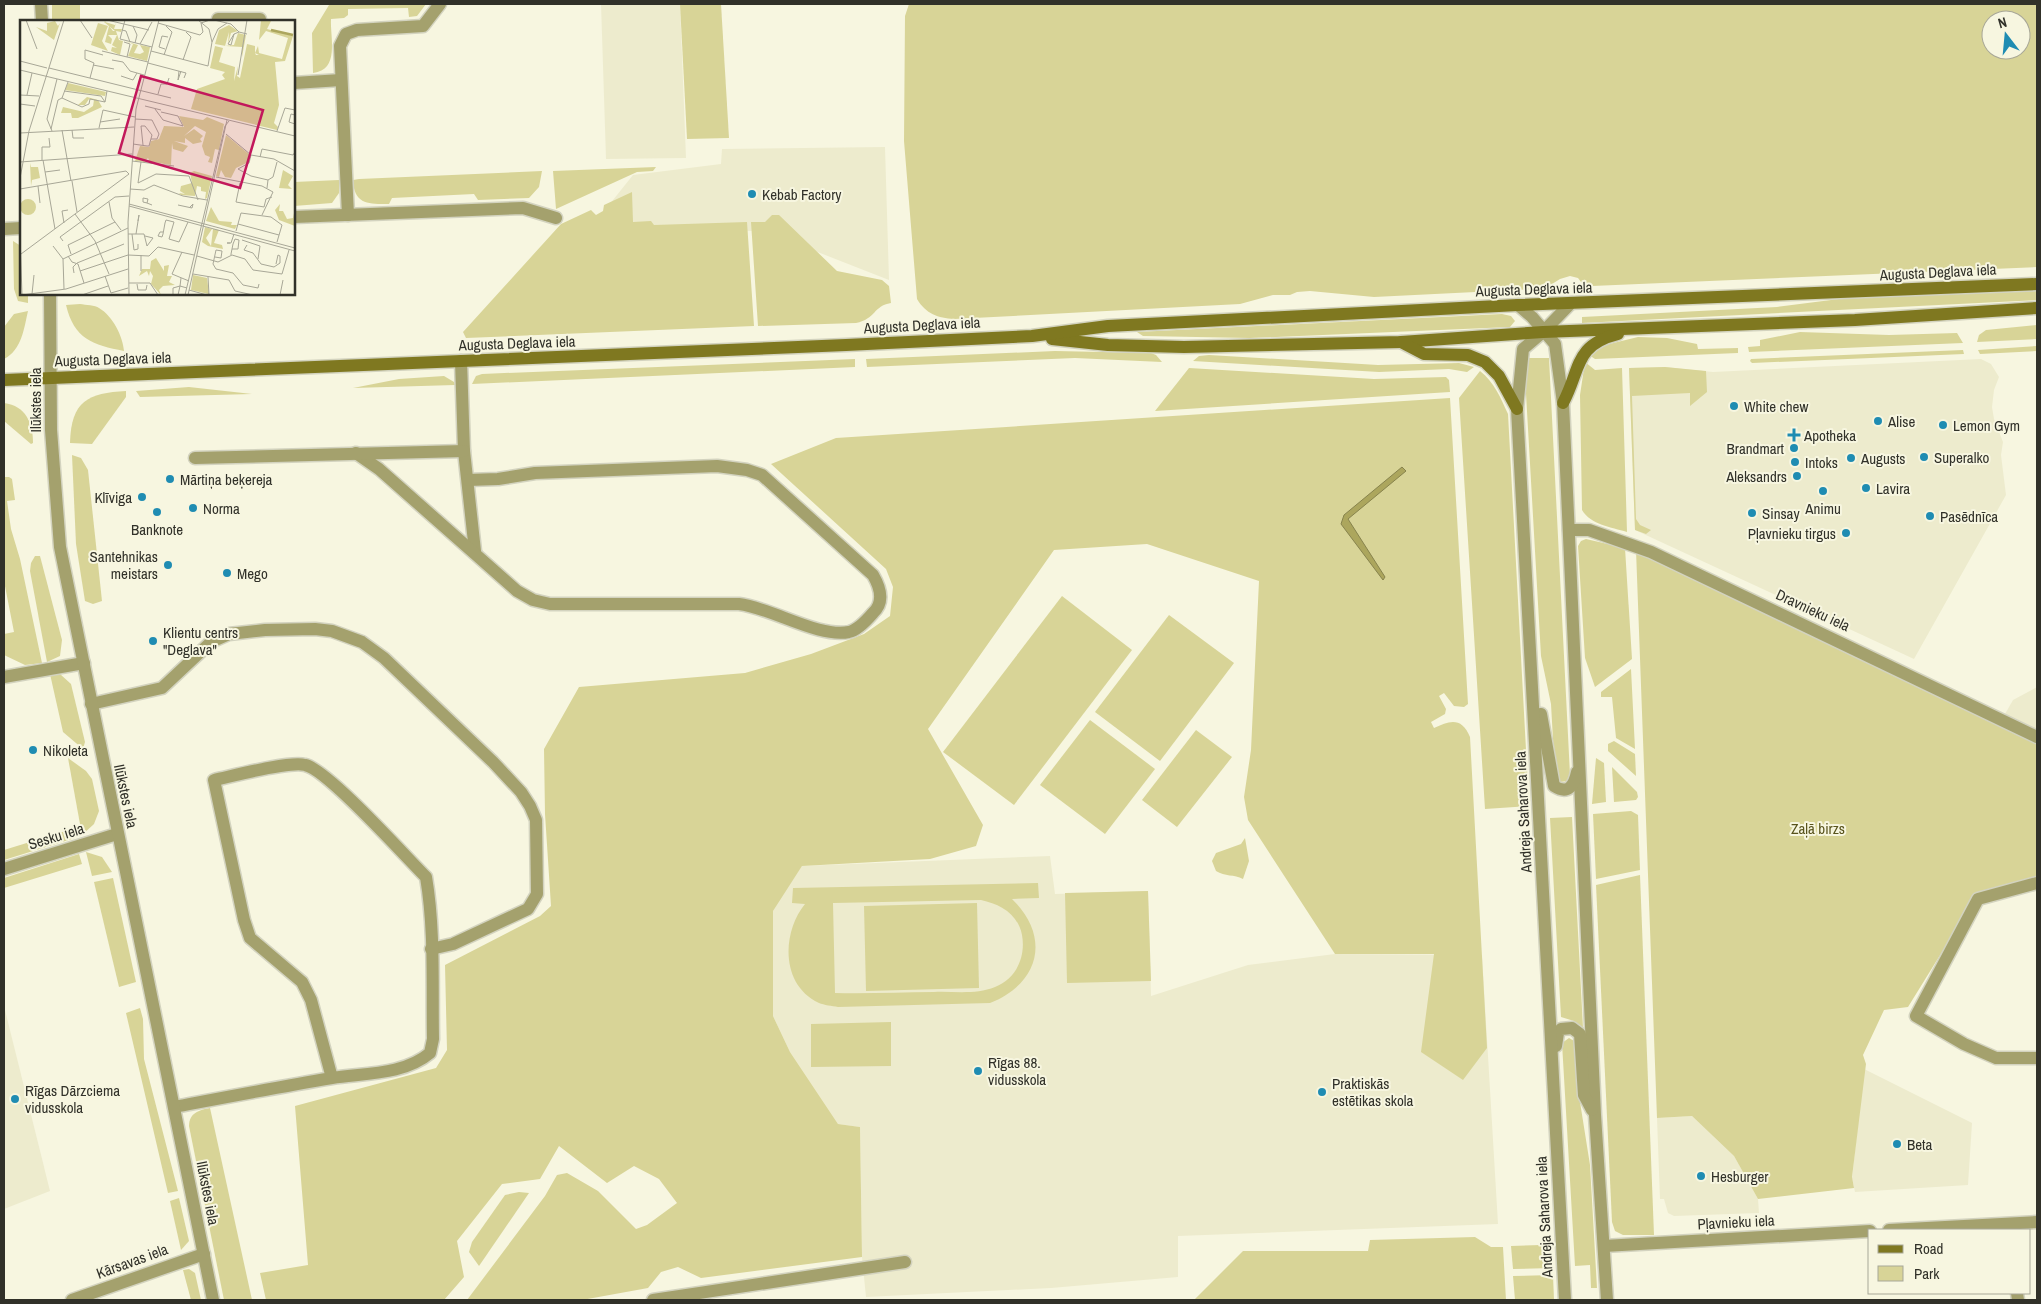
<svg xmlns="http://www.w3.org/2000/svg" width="2041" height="1304" font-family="'Archivo Narrow',sans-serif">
	<rect width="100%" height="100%" fill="#f7f6e0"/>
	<g fill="#edebcd">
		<path d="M601,4H680L686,158L606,159Z"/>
		<path d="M885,147L889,280L764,231L589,230L633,175L721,164L722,149Z"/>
		<path d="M1981,359L1991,364L1999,377L1994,390L1992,407L1994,419L2003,442L2001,455L2006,495L1914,659L1635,530L1629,368L1665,367L1713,372Z"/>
		<path d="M2037,687V729L2005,714L2013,700Z"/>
		<path d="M1050,856L1055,894L1148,891L1151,996L1248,965L1335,954L1482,955L1498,1224L1178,1236V1277L1051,1288L866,1297L862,1257L860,1127L838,1124L790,1052L773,1016V911L776,904L802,866Z"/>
		<path d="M4,1006L50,1191L4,1209Z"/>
		<path d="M1864,1069L1972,1123L1968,1185L1855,1192L1852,1178Z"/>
		<path d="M1692,1116L1734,1156L1758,1199L1759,1213L1674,1216L1668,1213L1664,1199H1660L1657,1118Z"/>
	</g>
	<g fill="#d8d497" fill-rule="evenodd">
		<rect x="52" y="4" width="28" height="17"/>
		<path d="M426,4L417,16L409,17L408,8L348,9V15L344,18L331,19C330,38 340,70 313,73L312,33L329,5Z"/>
		<path d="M680,4H721L729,138L687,139Z"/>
		<path d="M909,4H2037V267L1592,286L1581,282L1578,278L1570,276L1560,279L1552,284L1537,289L1374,297L1310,291L1297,292L1290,295H1273L1240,304L954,319C938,318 926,314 917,299L904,141L905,16ZM1991,20H2021V50H1991Z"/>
		<path d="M656,167L653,171L637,172L556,209L553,171Z"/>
		<path d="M542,171L539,187L529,198L478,200L474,194L392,198L389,204C369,204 354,205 353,180L359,179Z"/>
		<path d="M339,180V193L332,203L294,206V182Z"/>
		<path d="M632,192L633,222L651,221L654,225L747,222L754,326L466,338L463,332L561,224L591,210L596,215L603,211L604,205Z"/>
		<path d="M772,215H779L837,271L882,280L889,286L891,303C873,306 876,319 856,323L758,326L751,222H765Z"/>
		<path d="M13,241L21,246V294H28V303L18,301L14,289Z"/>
		<path d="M2037,291V300L1582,323V317L1777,307L1839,299Z"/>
		<path d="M80,304C86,305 95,305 99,308C113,316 123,337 124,351C93,345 74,339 66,305Z"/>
		<path d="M28,311C24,328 22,350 4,359V327L14,314Z"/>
		<path d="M1502,314L1511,316L1515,321L1510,327L1250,338L1143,336L1137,332Z"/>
		<path d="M2037,325V339L1977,342L1979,335L1986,330Z"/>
		<path d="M1800,332L1889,335L1957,333L1963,343L1749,352L1748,347L1760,346V340Z"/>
		<path d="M1638,337L1667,338L1697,344L1698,349L1738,348V353L1595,359L1589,355L1601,346Z"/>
		<path d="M2037,346V351L1980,354L1978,350Z"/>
		<path d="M1963,350L1964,354L1752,363L1750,361L1751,359Z"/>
		<path d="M1055,351L1151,353L1156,355L1162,362L1075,358L867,367L866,359Z"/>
		<path d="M1209,355L1378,365L1459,363L1474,367L1467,372L1449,369L1379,372L1193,361L1199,356Z"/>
		<path d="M1527,358H1549L1570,775L1568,781L1559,782L1555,775L1551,704L1541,656L1525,376Z"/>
		<path d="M855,359V367L472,384L476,376L482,374Z"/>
		<path d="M1585,362L1595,370L1622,368L1627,532C1611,527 1591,525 1582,510L1580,395Z"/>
		<path d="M1665,367L1706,371L1707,392L1690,406V393L1632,396L1636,519L1640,525L1651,530L1646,534L1635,530L1629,368Z"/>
		<path d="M1189,368L1374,379L1446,377L1449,380L1450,392L1155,411Z"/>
		<path d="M1480,371C1495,383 1500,397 1508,414L1529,806L1485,809L1459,398Z"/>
		<path d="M444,376L454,382L455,385L353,388L399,379Z"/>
		<path d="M189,387L252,394L140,397L136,391Z"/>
		<path d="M126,391V397L92,444L70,443C71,401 88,393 126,391Z"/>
		<path d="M1450,398L1468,704L1464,707L1454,706L1444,693L1439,696L1446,709L1445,714L1431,722L1434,728C1450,720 1462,717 1470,737L1487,1048L1463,1080L1421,1052L1434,954H1335L1248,820L1244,797L1251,750L1259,581L1147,544L1054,550L928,729L983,825L976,846L930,859L802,866L773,911V1016L790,1052L838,1124L860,1127L862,1257L701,1278L678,1267L661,1272L648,1288L582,1300H467L545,1196L557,1175L567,1173L598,1191L636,1229L647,1225L677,1203L659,1179L634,1166L607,1183L559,1146L540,1179L502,1184L457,1241L464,1277L444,1300H266L260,1273L308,1265L295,1106L436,1068L447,1050L445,965L540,916L551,906L545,814L544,749L579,687L745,673L811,654L864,634L890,616L893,587L886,569L771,464L836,438Z"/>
		<path d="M4,403C26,406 33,423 33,443L31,444L4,421Z"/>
		<path d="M72,455L81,458L88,470L102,601L93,604L85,601L76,544Z"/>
		<path d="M4,477H9L12,479L15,500L7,501L11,529L20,559L42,663L25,665L4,655V634L14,632L4,581Z"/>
		<path d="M1586,539L1625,548L1632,659L1595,687L1585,658L1578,546L1581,541Z"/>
		<path d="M1636,550L2037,740V877L1971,905L1908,1007L1884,1010L1863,1055L1866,1064L1852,1177L1854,1188L1758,1199L1734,1156L1692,1116L1657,1118Z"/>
		<path d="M35,556H40L62,640L60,656L47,662L30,571L31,563Z"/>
		<path d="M1062,596L1132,650L1014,805L943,752Z"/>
		<path d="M1169,615L1234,663L1160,761L1095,712Z"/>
		<path d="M1631,669L1635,749L1616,738L1612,697H1601V692Z"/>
		<path d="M50,674H60L71,684L85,742L83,749L63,732Z"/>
		<path d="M1090,720L1155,769L1105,834L1040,785Z"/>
		<path d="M1196,730L1232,757L1177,827L1142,800Z"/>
		<path d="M1614,741L1635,754L1636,776L1608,751V744Z"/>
		<path d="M68,758L86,771L92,779L99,811L94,824L82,835Z"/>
		<path d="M1596,758L1604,763L1606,802L1592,804Z"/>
		<path d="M1612,767L1637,792L1638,797L1636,800L1614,802Z"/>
		<path d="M1631,811L1638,815L1640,870L1596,879L1593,814Z"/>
		<path d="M1572,817L1583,1028L1574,1021L1561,1017L1550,818Z"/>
		<path d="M72,829L75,838L4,860V850Z"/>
		<path d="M1245,838L1249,861L1243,879C1234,874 1225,877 1216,871L1212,861L1216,853L1241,844Z"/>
		<path d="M86,852L102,857L112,872L92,876Z"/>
		<path d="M79,854L82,864L4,888V878Z"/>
		<path d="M1640,875L1654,1235H1623L1615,1231L1612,1222L1596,885Z"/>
		<path d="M113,878L136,982L119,987L94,882Z"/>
		<path d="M1038,883L1039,898L1012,899C1051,937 1040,983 990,1003L838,1007C832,1006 824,1005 819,1003C780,985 782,932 805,904L792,903L793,888ZM981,900C1000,904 1018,914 1022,935C1026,957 1016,979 995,987C976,995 953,991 934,992C901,992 868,994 835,993L833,903Z"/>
		<path d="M1148,891L1151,981L1067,983L1065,893Z"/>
		<path d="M977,903L979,988L866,991L864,906Z"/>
		<path d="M140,1008L143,1019L144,1059L178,1191L168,1193L126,1013Z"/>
		<path d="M891,1022V1066L811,1067V1024Z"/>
		<path d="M1569,1038L1576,1042L1580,1102L1590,1165L1597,1288H1591L1590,1265L1575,1266L1562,1043Z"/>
		<path d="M210,1108L252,1300H224L189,1126C189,1113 199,1110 210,1108Z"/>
		<path d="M519,1192L529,1193L479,1266L469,1252L472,1242L505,1195Z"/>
		<path d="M179,1198L189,1241L181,1250L170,1201Z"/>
		<path d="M1475,1237L1491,1247H1503L1506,1300H1194L1243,1251H1368L1370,1240Z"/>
		<path d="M1541,1245L1551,1254L1553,1268L1513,1269L1511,1246Z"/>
		<path d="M189,1269L195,1273L201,1300H191L183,1270Z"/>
		<path d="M1553,1275L1554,1300H1515L1513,1276Z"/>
	</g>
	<path fill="#aca65d" stroke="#87834d" d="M1402,467L1406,471L1348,519L1385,577L1383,580L1341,524L1344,515Z"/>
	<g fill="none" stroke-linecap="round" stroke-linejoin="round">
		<g stroke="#d3d3bf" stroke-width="15">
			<g id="minor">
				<path d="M218,21V19H260"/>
				<path d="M294,83L341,80"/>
				<path d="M348,215L340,46L346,34L357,30L423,26L440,4"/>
				<path d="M294,217L523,208L556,218"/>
				<path d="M4,229L21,228"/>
				<path d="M461,361L464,451L475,551"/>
				<path d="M356,453L379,469L517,591L533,600L550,604H739C772,608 818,638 849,632C858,630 867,620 873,613C885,602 880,587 873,575L762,475L747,470L717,466L535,473L498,479L468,480"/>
				<path d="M195,458L464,451"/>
				<path d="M1569,530H1589L1651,552L2037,737"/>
				<path d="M4,677L84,663"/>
				<path d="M91,704L162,688L211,642L229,634L265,630L315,629L332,631L362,642L384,658L493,762L521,792L530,806L536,820L537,894L528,909L453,944L431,949"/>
				<path d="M4,869L117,834"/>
				<path d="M2037,883L1978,899L1916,1016L1964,1044L1996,1058H2037"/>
				<path d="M174,1107C227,1097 279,1087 332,1078C365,1073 404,1075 430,1053L433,1039C432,986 435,930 426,877C405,856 327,769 305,765C289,761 233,776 214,780L244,920L250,938L302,982L311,1000L332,1078"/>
				<path d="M1889,1230L2037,1222"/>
				<path d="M1604,1246L1870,1231"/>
				<path d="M2017,1293L2018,1300"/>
				<path d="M72,1300L204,1254"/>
				<path d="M653,1300L905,1262"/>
			</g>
		</g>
		<g stroke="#d3d3bf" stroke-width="15">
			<g id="tertiary">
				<path d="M41,4L42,21"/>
				<path d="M50,294L51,430L60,547L213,1300"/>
				<path d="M1518,305L1532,317L1555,344L1563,403L1595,1115L1607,1300"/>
				<path d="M1541,714L1554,786C1568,795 1574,786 1577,772"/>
				<path d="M1556,1046L1558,1033L1561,1029L1572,1028L1580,1034L1584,1095L1592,1110"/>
				<path d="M1565,1300L1517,409L1523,349L1543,332L1569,305"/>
			</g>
		</g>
		<g stroke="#d3d3bf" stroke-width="15">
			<g id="secondary">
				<path d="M1052,339L1108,345L1184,347L1401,342L1543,332L1855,320L2037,308"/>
				<path d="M1401,342L1424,354L1468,355L1485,362L1499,376L1517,409"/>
				<path d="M4,380L846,345L1032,336L1108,326L1518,305L2037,284"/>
				<path d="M1563,403C1581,369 1574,345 1618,334"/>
			</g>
		</g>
		<use href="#minor" stroke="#a4a16d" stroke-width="12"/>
		<use href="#tertiary" stroke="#a4a16d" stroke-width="12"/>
		<use href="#secondary" stroke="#7f7820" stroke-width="12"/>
	</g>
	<g fill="#1f8cb2" stroke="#f7f6e0" stroke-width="2">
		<circle cx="752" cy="194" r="5"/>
		<circle cx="1734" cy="406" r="5"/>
		<circle cx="1878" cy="421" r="5"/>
		<circle cx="1943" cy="425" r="5"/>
		<path d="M1791.5 427.5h5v5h5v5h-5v5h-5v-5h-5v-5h5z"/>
		<circle cx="1794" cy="448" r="5"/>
		<circle cx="1924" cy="457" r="5"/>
		<circle cx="1851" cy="458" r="5"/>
		<circle cx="1795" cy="462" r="5"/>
		<circle cx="1797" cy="476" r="5"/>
		<circle cx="170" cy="479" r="5"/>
		<circle cx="1866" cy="488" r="5"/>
		<circle cx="1823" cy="491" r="5"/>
		<circle cx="142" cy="497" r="5"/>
		<circle cx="193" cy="508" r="5"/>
		<circle cx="157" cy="512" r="5"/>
		<circle cx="1752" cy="513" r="5"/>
		<circle cx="1930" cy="516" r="5"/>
		<circle cx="1846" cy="533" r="5"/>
		<circle cx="168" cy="565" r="5"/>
		<circle cx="227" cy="573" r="5"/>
		<circle cx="153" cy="641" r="5"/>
		<circle cx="33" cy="750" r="5"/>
		<circle cx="978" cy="1071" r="5"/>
		<circle cx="1322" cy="1092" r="5"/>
		<circle cx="15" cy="1099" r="5"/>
		<circle cx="1897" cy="1144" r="5"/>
		<circle cx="1701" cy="1176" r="5"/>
	</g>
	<g text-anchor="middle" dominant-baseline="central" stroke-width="4" stroke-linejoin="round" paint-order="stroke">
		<g font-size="15" fill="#313129" stroke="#f7f6e0" text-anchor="start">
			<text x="762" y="194">Kebab Factory</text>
			<text x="1744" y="406">White chew</text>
			<text x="1888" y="421">Alise</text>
			<text x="1953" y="425">Lemon Gym</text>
			<text x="1804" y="435">Apotheka</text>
			<text x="1784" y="448" text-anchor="end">Brandmart</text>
			<text x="1934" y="457">Superalko</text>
			<text x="1861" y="458">Augusts</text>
			<text x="1805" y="462">Intoks</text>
			<text x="1787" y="476" text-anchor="end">Aleksandrs</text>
			<text x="180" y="479">Mārtiņa beķereja</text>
			<text x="1876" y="488">Lavira</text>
			<text x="132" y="497" text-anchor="end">Klīviga</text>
			<text x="203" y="508">Norma</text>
			<text x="1823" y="508" text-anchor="middle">Animu</text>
			<text x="1762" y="513">Sinsay</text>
			<text x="1940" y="516">Pasēdnīca</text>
			<text x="157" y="529" text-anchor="middle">Banknote</text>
			<text x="1836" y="533" text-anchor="end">Pļavnieku tirgus</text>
			<text x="158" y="556" text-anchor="end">Santehnikas<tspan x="158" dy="17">meistars</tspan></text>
			<text x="237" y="573">Mego</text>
			<text x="163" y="632">Klientu centrs<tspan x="163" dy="17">"Deglava"</tspan></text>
			<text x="43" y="750">Nikoleta</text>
			<text x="988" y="1062">Rīgas 88.<tspan x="988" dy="17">vidusskola</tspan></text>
			<text x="1332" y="1083">Praktiskās<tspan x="1332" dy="17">estētikas skola</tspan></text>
			<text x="25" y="1090">Rīgas Dārzciema<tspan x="25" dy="17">vidusskola</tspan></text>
			<text x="1907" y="1144">Beta</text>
			<text x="1711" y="1176">Hesburger</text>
		</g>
		<g font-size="15" fill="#313129" stroke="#f7f6e0">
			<text transform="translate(1938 272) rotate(-3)">Augusta Deglava iela</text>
			<text transform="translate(1534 289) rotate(-2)">Augusta Deglava iela</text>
			<text transform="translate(922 325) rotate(-3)">Augusta Deglava iela</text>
			<text transform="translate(517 343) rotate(-2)">Augusta Deglava iela</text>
			<text transform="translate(113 359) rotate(-2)">Augusta Deglava iela</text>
			<text transform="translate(35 400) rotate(-90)">Ilūkstes iela</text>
			<text transform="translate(1813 610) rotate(25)">Dravnieku iela</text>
			<text transform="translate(126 796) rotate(78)">Ilūkstes iela</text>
			<text transform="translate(1523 812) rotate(-93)">Andreja Saharova iela</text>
			<text transform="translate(56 836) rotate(-17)">Sesku iela</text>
			<text transform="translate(208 1193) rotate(79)">Ilūkstes iela</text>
			<text transform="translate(1544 1217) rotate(-93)">Andreja Saharova iela</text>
			<text transform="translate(1736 1222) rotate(-3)">Pļavnieku iela</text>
			<text transform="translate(132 1261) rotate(-20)">Kārsavas iela</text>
		</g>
		<g font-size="15" fill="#58531c" stroke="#f7f6e0">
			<text x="1818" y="828">Zaļā birzs</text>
		</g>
	</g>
	<g transform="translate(20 20)">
		<rect width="275" height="275" fill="#f7f6e0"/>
		<path d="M87,0L85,2L95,5L96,3L94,9H102L101,12L96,11L99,20L103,21L100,35L91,31L92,27L97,28L92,25L97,15H88L92,19L91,24L85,22L89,6L93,11H95L84,2ZM241,0L251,1L247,9L273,16L265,41L255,42L259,85L254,103L258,107L257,110L171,89L177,69L205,59L202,55L205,52L190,48L195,26L203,28L199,42L215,47L214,61L218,46L217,56L220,58L227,24L235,26V33L236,35H239L235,33L238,26L239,33L262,39L268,18L246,11L239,20ZM35,1L38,6L40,3L34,20L16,7L27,11V3ZM78,3L88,6L82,21L88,31L71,25ZM209,5L218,11L211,13L208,24L209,12L205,26L214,25L218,13L226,15L222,37V27L206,26L195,24L199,10ZM105,21L118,25L114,33L120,34L124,32L120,25L130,27L127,41L108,36L113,24ZM48,63L86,72L85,76L45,70ZM67,77L78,80L82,87L58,98H52L51,93H41L43,87L64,92L73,86L74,80L69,79L65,85H58ZM159,96L183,100L187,97L204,104L199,130L195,129L192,143L188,142L190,137L185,135L182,126L186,112L175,106L164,116L174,109L183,116L180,119L182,122L173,124L165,118V123L154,121L168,126L163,132L153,129L152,123L151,145L126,141L129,140L128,138L124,142L115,141L120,126L129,127L131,121L139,119L144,106L164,107ZM206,115L230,135L229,142L216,148L211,158L205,157L201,150L199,157L196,156ZM10,143L11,147H18L20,158L12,160L11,166ZM263,150L273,156L268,165L272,169L259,168ZM174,151L192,156L187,178L185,179L186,172L181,171V167L177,166L175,176L161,175L159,173L165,174L160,171L161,166L172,163L170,153ZM0 187a8 8 0 1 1 16 0a8 8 0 1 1-16 0ZM260,184L259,191H263L267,199L273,198L275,188V206L259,200L255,190ZM191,187L199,201L212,202L211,205H217L215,209L186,201ZM185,207L192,209L186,218L191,226L193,209L199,210L194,223L202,225L203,229L188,226L182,222ZM136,238L144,251V246L149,245L147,256H152L149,262L155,265L143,266L139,270L141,275L131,264L133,256L130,251L129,256L127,251L119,256L122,249H130L131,241ZM173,255L187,258L189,274L171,270Z" fill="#d8d497"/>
		<path fill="none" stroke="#aca65d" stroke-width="2.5" d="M251,10L273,15"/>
		<path fill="none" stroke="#a8a797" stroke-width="1" d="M6,0L17,29M60,0L72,18M87,0L129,10M105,0L100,19L132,27M194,0L211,4L219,12L227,14M138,3L180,15L183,12L181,3L190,0M113,6L117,15L115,23M102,10L106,11L110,22M214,14L208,24L211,25L214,14L219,12M104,22L110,24L107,37M192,22L198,9L207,3M120,24L132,2M145,29L139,27L142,16L148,17M82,31L128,42M131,31L188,46L192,22L189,9L178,0M144,35L152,12L146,6M92,40L103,42L110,51L124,55M163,40L171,17L166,12M0,41L27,48M128,43L166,53L164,58M73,45L94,49M29,48L151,78M0,50L275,116M159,51L158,60L161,51M218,55L227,0M101,56L113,60L117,53M70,58L74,43L65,39V30L83,35M44,71L81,76L85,82M138,74L141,64H147L149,58M0,75L19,76M7,75L12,53M42,78L62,87L69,84L70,79L85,82L87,71M0,84L15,86M125,86L141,90M135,89L143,100L163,106L158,96L141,92M275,95L271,94L269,102L275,104M115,99L132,100L139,114L137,119H131M80,102L100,99M79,108L83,90L115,97M31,109L38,80L42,78L48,62M42,110L51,161M52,110L53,118H64M32,111L27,99L37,59M257,111L265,88L275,90M0,113L114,107M206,114L231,135L254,139L275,151M113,124L127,126H129L132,115L125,106H121L123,125M231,135L229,143L218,149L231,156L248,160L247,168M240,137L242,129L273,135L275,132M22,140V127H30L29,118M23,140L35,209M112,141L154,146M0,142L112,134M121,142L118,163L136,154L169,156L178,180M25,152L40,150M196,157L242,166L253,172L242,195M0,158L9,111L44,0M248,160L253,157L257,142M52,161L57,192M220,163L216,182L244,187L246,179L252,177M18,166L20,183M0,169L106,151L109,154M110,169L124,170L134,165L163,176L187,180M89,182L92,198L101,210M127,183L128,179L123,178V182L127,183L132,185M109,184L275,228M158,185L172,188L173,184L170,187M109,186L275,231M55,194L75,221L89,254M146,200L154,202L149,219L159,222L168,202M44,203L42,191L48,190M218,204L259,215M216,211L221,193L251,197L262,205L257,222M143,212H140L138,216L142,217L143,214L145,203L146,200M108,214H124L127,226L133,218L125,216M112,214L114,230L118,229V224M116,214L119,195L118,201M0,216L2,275M222,220L240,226L238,239M43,221L40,217L95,177L109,176M210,223H207H211L214,214M227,225L224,230L233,233L241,244L254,247L260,243V236L258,235L256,244M33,226L43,239M162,232L152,254L169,261M1,234L109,154M51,234L48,225L95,202M121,235V251M211,235V234L213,224L215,219L219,220L218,229H212M48,236L52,242L58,244L64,263M177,236L198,242L212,235L225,239L233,250L262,254L269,230M195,237L201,238L202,231L196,230L193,244L196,249L213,253L223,265L238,268L239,264M60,251L108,235L129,236L138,227L174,235M54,253L53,247L57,243L104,224M173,254L209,260L215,271L233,275M85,256L91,273L108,268M188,257L189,275M109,263H130L138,275M117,264L118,270H126L127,265M44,269L43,239L108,208M169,270L187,275M12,274L14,255M2,275L46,269L108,249M62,275L88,266M109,275L108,202L116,89L139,0M153,275V268L160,266L161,258M158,275L160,266L167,268M165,275L205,106L209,101M168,275L207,100M260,275L263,260"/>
		<path fill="#c2185b" fill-opacity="0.15" stroke="#c2185b" stroke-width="2.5" d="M121,56L243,90L220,168L99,133Z"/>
		<rect width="275" height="275" fill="none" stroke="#313129" stroke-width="2.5"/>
	</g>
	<rect width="2041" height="1304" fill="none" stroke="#313129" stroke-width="10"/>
	<rect x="1868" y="1229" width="162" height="65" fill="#f7f6e0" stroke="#a8a797"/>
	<rect x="1878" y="1245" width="25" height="8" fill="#7f7820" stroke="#a8a797"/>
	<text x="1914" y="1254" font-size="15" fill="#313129">Road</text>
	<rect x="1878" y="1266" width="25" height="15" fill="#d8d497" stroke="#a8a797"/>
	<text x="1914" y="1279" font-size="15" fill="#313129">Park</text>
	<g transform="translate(2006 35) rotate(344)"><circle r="24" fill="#f7f6e0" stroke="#a8a797"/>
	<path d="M0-4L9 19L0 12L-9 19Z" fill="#1f8cb2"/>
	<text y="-8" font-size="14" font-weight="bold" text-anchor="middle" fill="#313129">N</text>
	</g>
</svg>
